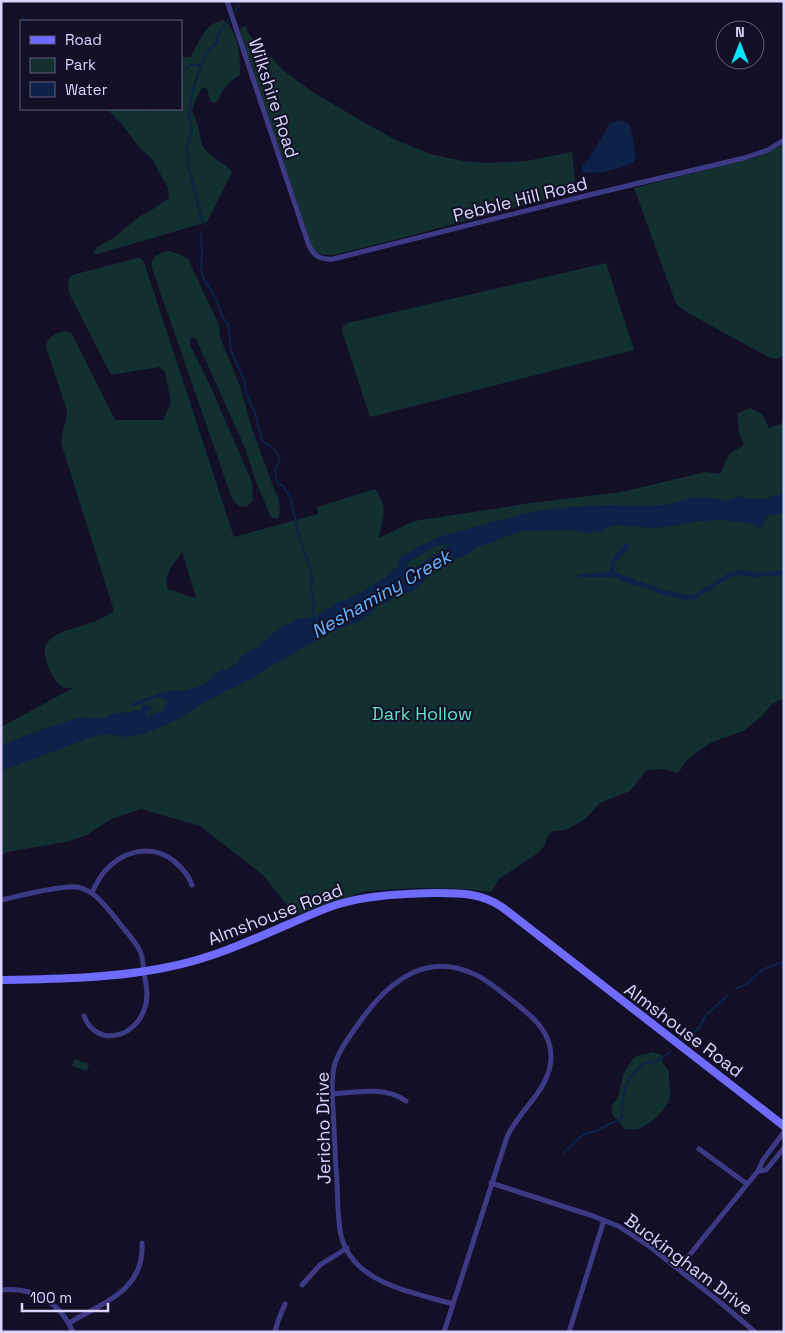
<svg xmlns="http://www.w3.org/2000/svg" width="785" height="1333" font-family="'Space Grotesk',sans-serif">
	<rect width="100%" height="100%" fill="#130f26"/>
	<g fill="#12302f" fill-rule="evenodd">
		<path d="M223,20C238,29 241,58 240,75C234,79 228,83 224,89C220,95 220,99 214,103L210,101L207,88H202L196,98L192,111C195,117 198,124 199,130C201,138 200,143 205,149C213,160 227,164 232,172L207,222L98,254L93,253L97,247L112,239L140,216L150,211L169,198L168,188L152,159L139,147L121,123L107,109H181V57H190C200,42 204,24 223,20Z"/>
		<path d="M246,26L248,33L284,71L311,91L365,123L396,140L430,154L463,161L487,163L526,161L572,152L576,191L398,239L334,255H323L315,252L312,248L240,31L241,28Z"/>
		<path d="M784,143V356L776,359L768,357L688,313L676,304L634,188L757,157L773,150Z"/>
		<path d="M169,251L179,254L188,259L219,325L220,337L240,386L251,426L275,491C280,501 281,507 279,517L276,519L271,517L256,482L245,448L196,339L192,337L190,339V345L209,383L252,482L253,500L247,507C238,507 235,504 231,496L152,268C150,256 159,253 169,251Z"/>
		<path d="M137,258H141L144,262L234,537L318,514L317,507L375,489C390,510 382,516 379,538L414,521L531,503L622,492L705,472L720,474L729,454L744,445L739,432L737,414L750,408L763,415L769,428L781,424L784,418V698L772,704L763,715L745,730L710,743L688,759L678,773L662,769L647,770L630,791L600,803L585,819L570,828L564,830L554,831L549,834L544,846L538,853L499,879L491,892L465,889L418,888L366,891L295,915L263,875L200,826L141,809L111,819L87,835L66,842L7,852L1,856V727L73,688C71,688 68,689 66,688C55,687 39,654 47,643C56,630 87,626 100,619C105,617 109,614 114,611L62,446C59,434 67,424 67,411L46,347C47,336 61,329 71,332L115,420H163L171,403L165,372L159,367L111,375L69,293L68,280L72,275ZM182,552L196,597L195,598L168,589C162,575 175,563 182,552Z"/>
		<path d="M606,263L634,350L375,416L371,417L369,414L342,331L343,326L348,323Z"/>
		<path d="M653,1052L662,1055L663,1063L669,1071C668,1080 671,1087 670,1095C669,1108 650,1125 638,1129C634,1130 629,1129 625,1129L612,1114V1105L618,1098L623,1075L634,1057Z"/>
		<path d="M74,1059L89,1064L87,1071L72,1066Z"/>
	</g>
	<g fill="#0c2248" fill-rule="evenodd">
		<path d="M621,120L630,125L636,154L634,162C622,168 594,177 582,171V166L589,159L610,123Z"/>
		<path d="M784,492V513L768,516L761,527L757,529L755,524L726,520L698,521L682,525L653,528L615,525L605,528L602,532L582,533L571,530L521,531L476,548L470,553L436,567L430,571L425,581L414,590L408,593L395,594L389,603L379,604L369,615L360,621L333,631L297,651L240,685L225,691L174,721L144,734L127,737L106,734L95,736L1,771V746C26,734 52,725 79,718C86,716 95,720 102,718C109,716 113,712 120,714L122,711L126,713L141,710L142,703L132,706L131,704L160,693L169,691H184L202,685L220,671L237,664L242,655L260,646L269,636L280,628L298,619L315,617L336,603L348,599L384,578L399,565L398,559L415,548L439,537L522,514L557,508L608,505L631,506L666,505L694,497L730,500L739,496L749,499H765ZM451,544L415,568L406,566L408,562C421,555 436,543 451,544ZM158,697L168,701L163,711L146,716L145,714L151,709L152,706H146L144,702Z"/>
		<path d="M625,544H628L629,548L615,563V572L663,590L687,595H694L729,573L740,570L753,572L784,571V575L753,577L741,575L730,577L696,599L686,600L662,595L647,588L633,585L613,577H578L577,575L581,574L609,572L613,557Z"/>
	</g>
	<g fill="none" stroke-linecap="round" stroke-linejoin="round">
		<g stroke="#0c2248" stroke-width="2">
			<path d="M235,11L238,6"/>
			<path d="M22,18L28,21"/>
			<path d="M181,74C187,67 191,62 201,66"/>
			<path d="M143,109L147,110L148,109"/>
			<path d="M206,225L201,218L188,164L187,145L192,131L189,116L193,89L201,66L207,51L217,43L218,35L228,20"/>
			<path d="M201,234L202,255L201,268L203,277L217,301L222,316L228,324L231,351L244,380L246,393L255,413L262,441C271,447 278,449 280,460C274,469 274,475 278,484L283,486L290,496L298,533L312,574L311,590L314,600L313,614L315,620"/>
			<path d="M736,989L748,983L763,969L784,962"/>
			<path d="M682,1041L700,1027L703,1020L706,1015L727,996"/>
			<path d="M563,1153L584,1134L596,1131L622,1118C622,1093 624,1079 644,1063L656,1062L670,1052"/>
		</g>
		<g stroke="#3d3a85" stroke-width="5">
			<path d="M227,1L308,243C313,256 320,260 333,259L589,195L744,158L768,150L784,140"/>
			<path d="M92,892C96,885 99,878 104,872C122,851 151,843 174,861C182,868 189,875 192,885"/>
			<path d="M1,900C19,896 60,885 77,887C96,891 105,906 117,920C124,930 135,940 140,951C143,957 143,966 144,973C146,984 149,996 145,1007C137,1037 97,1049 84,1016"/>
			<path d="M332,1094C356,1092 385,1086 406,1101"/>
			<path d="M699,1149L747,1184"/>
			<path d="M758,1171L766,1170L784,1148"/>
			<path d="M491,1183L593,1216L618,1226L649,1246L721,1303L755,1332"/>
			<path d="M678,1269L758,1171L763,1160L784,1132"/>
			<path d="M302,1285L320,1265L347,1248"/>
			<path d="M1,1290C33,1287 60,1302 73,1332"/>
			<path d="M69,1323C104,1302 145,1290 142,1243"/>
			<path d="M275,1332L278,1321L285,1304"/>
			<path d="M444,1332L507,1137C519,1110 549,1091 551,1059C552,1032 533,1017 514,1002C501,992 488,980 474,974C427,952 391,980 364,1016C353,1032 339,1048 334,1067C331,1081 332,1095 333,1109C334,1129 335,1149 336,1169C338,1189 337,1210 340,1230C348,1283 412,1292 453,1304"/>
			<path d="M569,1332L604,1220"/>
		</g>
		<path stroke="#6f6bff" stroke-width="8" d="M1,980C54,979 117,978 168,967C210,959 250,941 289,924C306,917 322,909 339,904C369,895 401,894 433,893C458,893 480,892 502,907L784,1126"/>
	</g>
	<g text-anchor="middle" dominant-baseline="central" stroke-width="4" stroke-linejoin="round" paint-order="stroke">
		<g font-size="18" fill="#d9d4ff" stroke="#130f26">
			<text transform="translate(274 98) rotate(72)">Wilkshire Road</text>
			<text transform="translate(520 199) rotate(-14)">Pebble Hill Road</text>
			<text transform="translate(275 914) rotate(-21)">Almshouse Road</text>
			<text transform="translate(684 1030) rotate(37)">Almshouse Road</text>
			<text transform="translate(323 1128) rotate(-91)">Jericho Drive</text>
			<text transform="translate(689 1264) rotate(37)">Buckingham Drive</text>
		</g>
		<g font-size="18" fill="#5fe0c0" stroke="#130f26">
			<text x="422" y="713">Dark Hollow</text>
		</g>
		<g font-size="19" font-style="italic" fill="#62b6ff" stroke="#130f26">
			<text transform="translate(381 594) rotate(-30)">Neshaminy Creek</text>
		</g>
	</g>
	<rect width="785" height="1333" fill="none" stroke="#d9d4ff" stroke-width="5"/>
	<rect x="20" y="20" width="162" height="90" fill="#130f26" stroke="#625e7d"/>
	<rect x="30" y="36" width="25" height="8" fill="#6f6bff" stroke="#625e7d"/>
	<text x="65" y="45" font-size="15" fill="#d9d4ff">Road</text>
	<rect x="30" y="58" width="25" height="15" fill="#12302f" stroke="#625e7d"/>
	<text x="65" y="70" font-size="15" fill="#d9d4ff">Park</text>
	<rect x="30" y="82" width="25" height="15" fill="#0c2248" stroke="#625e7d"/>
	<text x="65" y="95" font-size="15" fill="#d9d4ff">Water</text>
	<g transform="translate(740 45)"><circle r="24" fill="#130f26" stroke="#625e7d"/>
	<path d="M0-4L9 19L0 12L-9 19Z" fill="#00e5ff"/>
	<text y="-8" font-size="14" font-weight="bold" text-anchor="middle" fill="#d9d4ff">N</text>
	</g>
	<path d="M22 1303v8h86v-8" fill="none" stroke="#d9d4ff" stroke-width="2.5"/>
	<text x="30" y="1303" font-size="15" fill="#d9d4ff" stroke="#130f26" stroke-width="4" paint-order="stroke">100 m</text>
</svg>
